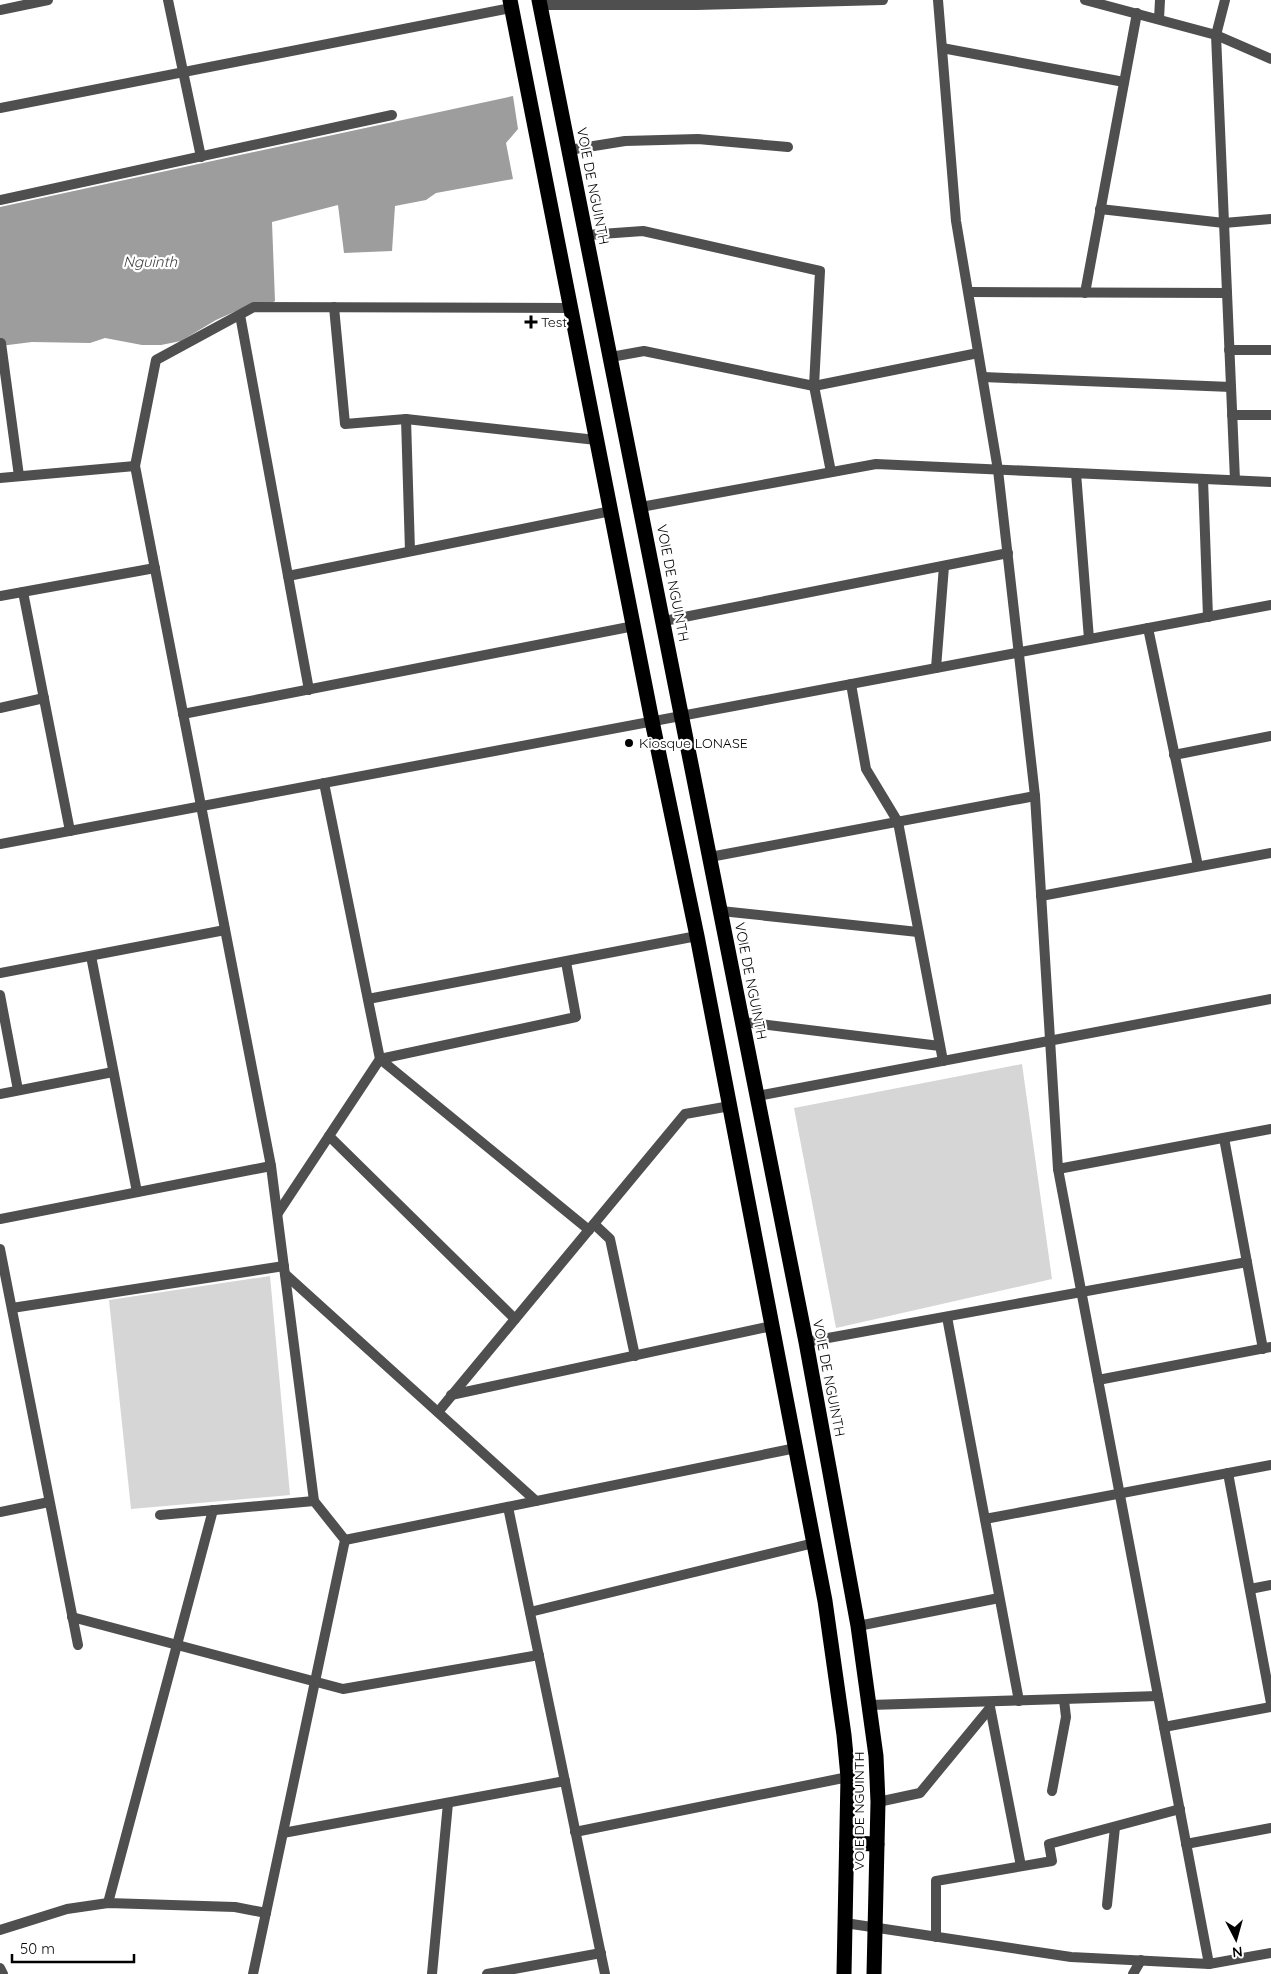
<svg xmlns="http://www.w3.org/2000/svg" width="1271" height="1974" font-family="Quicksand,sans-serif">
	<rect width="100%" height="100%" fill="#fff"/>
	<g fill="#d6d6d6">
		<path d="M1022,1064L1052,1279L836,1328L794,1108Z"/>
		<path d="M270,1276L290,1495L131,1509L109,1300Z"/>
	</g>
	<path fill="#9d9d9d" d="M513,96L518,129L506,143L513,179L436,193L426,200L395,206L392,251L344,253L338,205L272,222L275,301L261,310L243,308L216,320L181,341L161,345H142L105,338L90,343L32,342L0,346V207Z"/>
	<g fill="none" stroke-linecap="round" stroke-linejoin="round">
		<g stroke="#4f4f4f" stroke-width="10">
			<path d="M168,0L201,157"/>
			<path d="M938,0L956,221L998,470L1035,796L1058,1169L1209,1964"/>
			<path d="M1085,0L1216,35L1271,59"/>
			<path d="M1225,0L1216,35L1235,480"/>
			<path d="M540,5H696L883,0"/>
			<path d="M0,10L48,0"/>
			<path d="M1159,19L1160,0"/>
			<path d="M942,48L1124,82"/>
			<path d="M0,108L511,8"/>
			<path d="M569,150L625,141L698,139L788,147"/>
			<path d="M0,200L392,115"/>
			<path d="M1100,209L1224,223L1271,219"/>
			<path d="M587,235L643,231L820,271L814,386L831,472"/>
			<path d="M969,292L1227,293"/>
			<path d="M1085,293L1137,13"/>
			<path d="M334,307L345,424L406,419L596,440"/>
			<path d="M240,315L309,690"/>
			<path d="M1,343L19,476"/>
			<path d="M1229,350H1271"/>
			<path d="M611,357L644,351L814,386L978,353"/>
			<path d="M983,377L1231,387"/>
			<path d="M1232,415H1271"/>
			<path d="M406,419L410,551"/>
			<path d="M1076,473L1089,639"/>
			<path d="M0,478L135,466"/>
			<path d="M1203,479L1208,617"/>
			<path d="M641,507L876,464L1271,482"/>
			<path d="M288,576L611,511"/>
			<path d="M23,592L70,831"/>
			<path d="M0,596L155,568"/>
			<path d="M664,621L1008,553"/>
			<path d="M1148,628L1198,866"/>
			<path d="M936,668L944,566"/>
			<path d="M851,684L866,769L898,822L943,1061"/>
			<path d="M0,708L44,698"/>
			<path d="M183,714L634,626"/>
			<path d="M1174,755L1271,736"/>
			<path d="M324,783L380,1059L589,1230"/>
			<path d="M0,844L1271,605"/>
			<path d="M710,857L1035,796"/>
			<path d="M1041,896L1271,853"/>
			<path d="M721,911L918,932"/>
			<path d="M91,956L137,1192"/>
			<path d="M0,973L225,930"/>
			<path d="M0,995L18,1090"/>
			<path d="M368,999L697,936"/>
			<path d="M743,1022L940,1046"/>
			<path d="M0,1094L113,1072"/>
			<path d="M757,1096L1271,999"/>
			<path d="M329,1136L515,1319"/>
			<path d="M1224,1138L1263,1349"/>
			<path d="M1058,1169L1271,1129"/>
			<path d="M278,1213L380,1059L576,1017L566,962"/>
			<path d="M0,1219L271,1166"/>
			<path d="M594,1224L610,1239L635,1356"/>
			<path d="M0,1249L78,1645"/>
			<path d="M285,1274L536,1501"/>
			<path d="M12,1308L284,1266"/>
			<path d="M947,1317L1019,1701"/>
			<path d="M806,1342L1247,1262"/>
			<path d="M1098,1380L1271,1347"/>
			<path d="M451,1395L772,1326"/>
			<path d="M438,1412L685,1114L730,1106"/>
			<path d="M1228,1473L1271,1703"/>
			<path d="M508,1507L605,1974"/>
			<path d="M0,1512L49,1502"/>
			<path d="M160,1515L314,1501"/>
			<path d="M985,1519L1271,1465"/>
			<path d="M345,1540L796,1448"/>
			<path d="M1250,1589L1271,1585"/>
			<path d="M530,1612L814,1543"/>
			<path d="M72,1617L343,1689L539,1655"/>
			<path d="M858,1626L999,1598"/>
			<path d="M989,1702L1021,1866"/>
			<path d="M870,1705L1158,1696"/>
			<path d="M1164,1727L1271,1707"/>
			<path d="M1052,1791L1066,1717L1064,1700"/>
			<path d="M878,1802L920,1793L990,1708"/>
			<path d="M575,1832L848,1777"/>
			<path d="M283,1833L565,1781"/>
			<path d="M1186,1844L1271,1828"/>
			<path d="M108,1903L213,1510"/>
			<path d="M1107,1905L1115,1827"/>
			<path d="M845,1923L1071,1957L1209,1964L1271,1953"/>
			<path d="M0,1930L67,1909L108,1903L235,1907L266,1913"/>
			<path d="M936,1937V1881L1052,1861L1049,1844L1180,1809"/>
			<path d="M0,1968L3,1974"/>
			<path d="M253,1974L345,1540L314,1501L271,1166L135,466L156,360L254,307L570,308"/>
			<path d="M432,1974L448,1803"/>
			<path d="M487,1974L601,1953"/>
			<path d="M1133,1974L1141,1960"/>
		</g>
		<g stroke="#000" stroke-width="15">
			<path d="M510,0L652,721L697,936L825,1601L844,1735L848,1777L844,1974"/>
			<path d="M539,0L806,1342L858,1626L876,1756L878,1802L874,1974"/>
			<path d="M847,1843L877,1844"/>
		</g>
	</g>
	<g fill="#000" stroke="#fff" stroke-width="2">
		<path d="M528.5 314.5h5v5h5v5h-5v5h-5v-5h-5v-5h5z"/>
		<circle cx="629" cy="743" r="5"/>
	</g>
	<g text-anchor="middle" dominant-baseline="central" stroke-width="4.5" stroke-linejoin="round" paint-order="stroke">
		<g font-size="14" fill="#000" stroke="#fff">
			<text transform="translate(593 186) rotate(79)">VOIE DE NGUINTH</text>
			<text transform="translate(673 583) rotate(79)">VOIE DE NGUINTH</text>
			<text transform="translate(751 981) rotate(79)">VOIE DE NGUINTH</text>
			<text transform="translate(829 1378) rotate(79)">VOIE DE NGUINTH</text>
			<text transform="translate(859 1811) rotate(-90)">VOIE DE NGUINTH</text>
		</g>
		<g font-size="14" fill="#000" stroke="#fff" text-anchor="start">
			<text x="541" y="322">Test</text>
			<text x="639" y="743">Kiosque LONASE</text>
		</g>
		<g font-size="15" font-style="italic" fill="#3e3e3e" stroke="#fff">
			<text x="150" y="261">Nguinth</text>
		</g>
	</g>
	<g transform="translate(1236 1939) rotate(174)" stroke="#ffffff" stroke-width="4" paint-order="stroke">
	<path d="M0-4L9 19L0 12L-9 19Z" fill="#000000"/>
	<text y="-8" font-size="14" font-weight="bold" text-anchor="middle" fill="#000000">N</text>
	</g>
	<path d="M12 1954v8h122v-8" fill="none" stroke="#000000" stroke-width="2.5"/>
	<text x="20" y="1954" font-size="15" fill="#000000" stroke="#ffffff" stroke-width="4" paint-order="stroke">50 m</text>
</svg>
